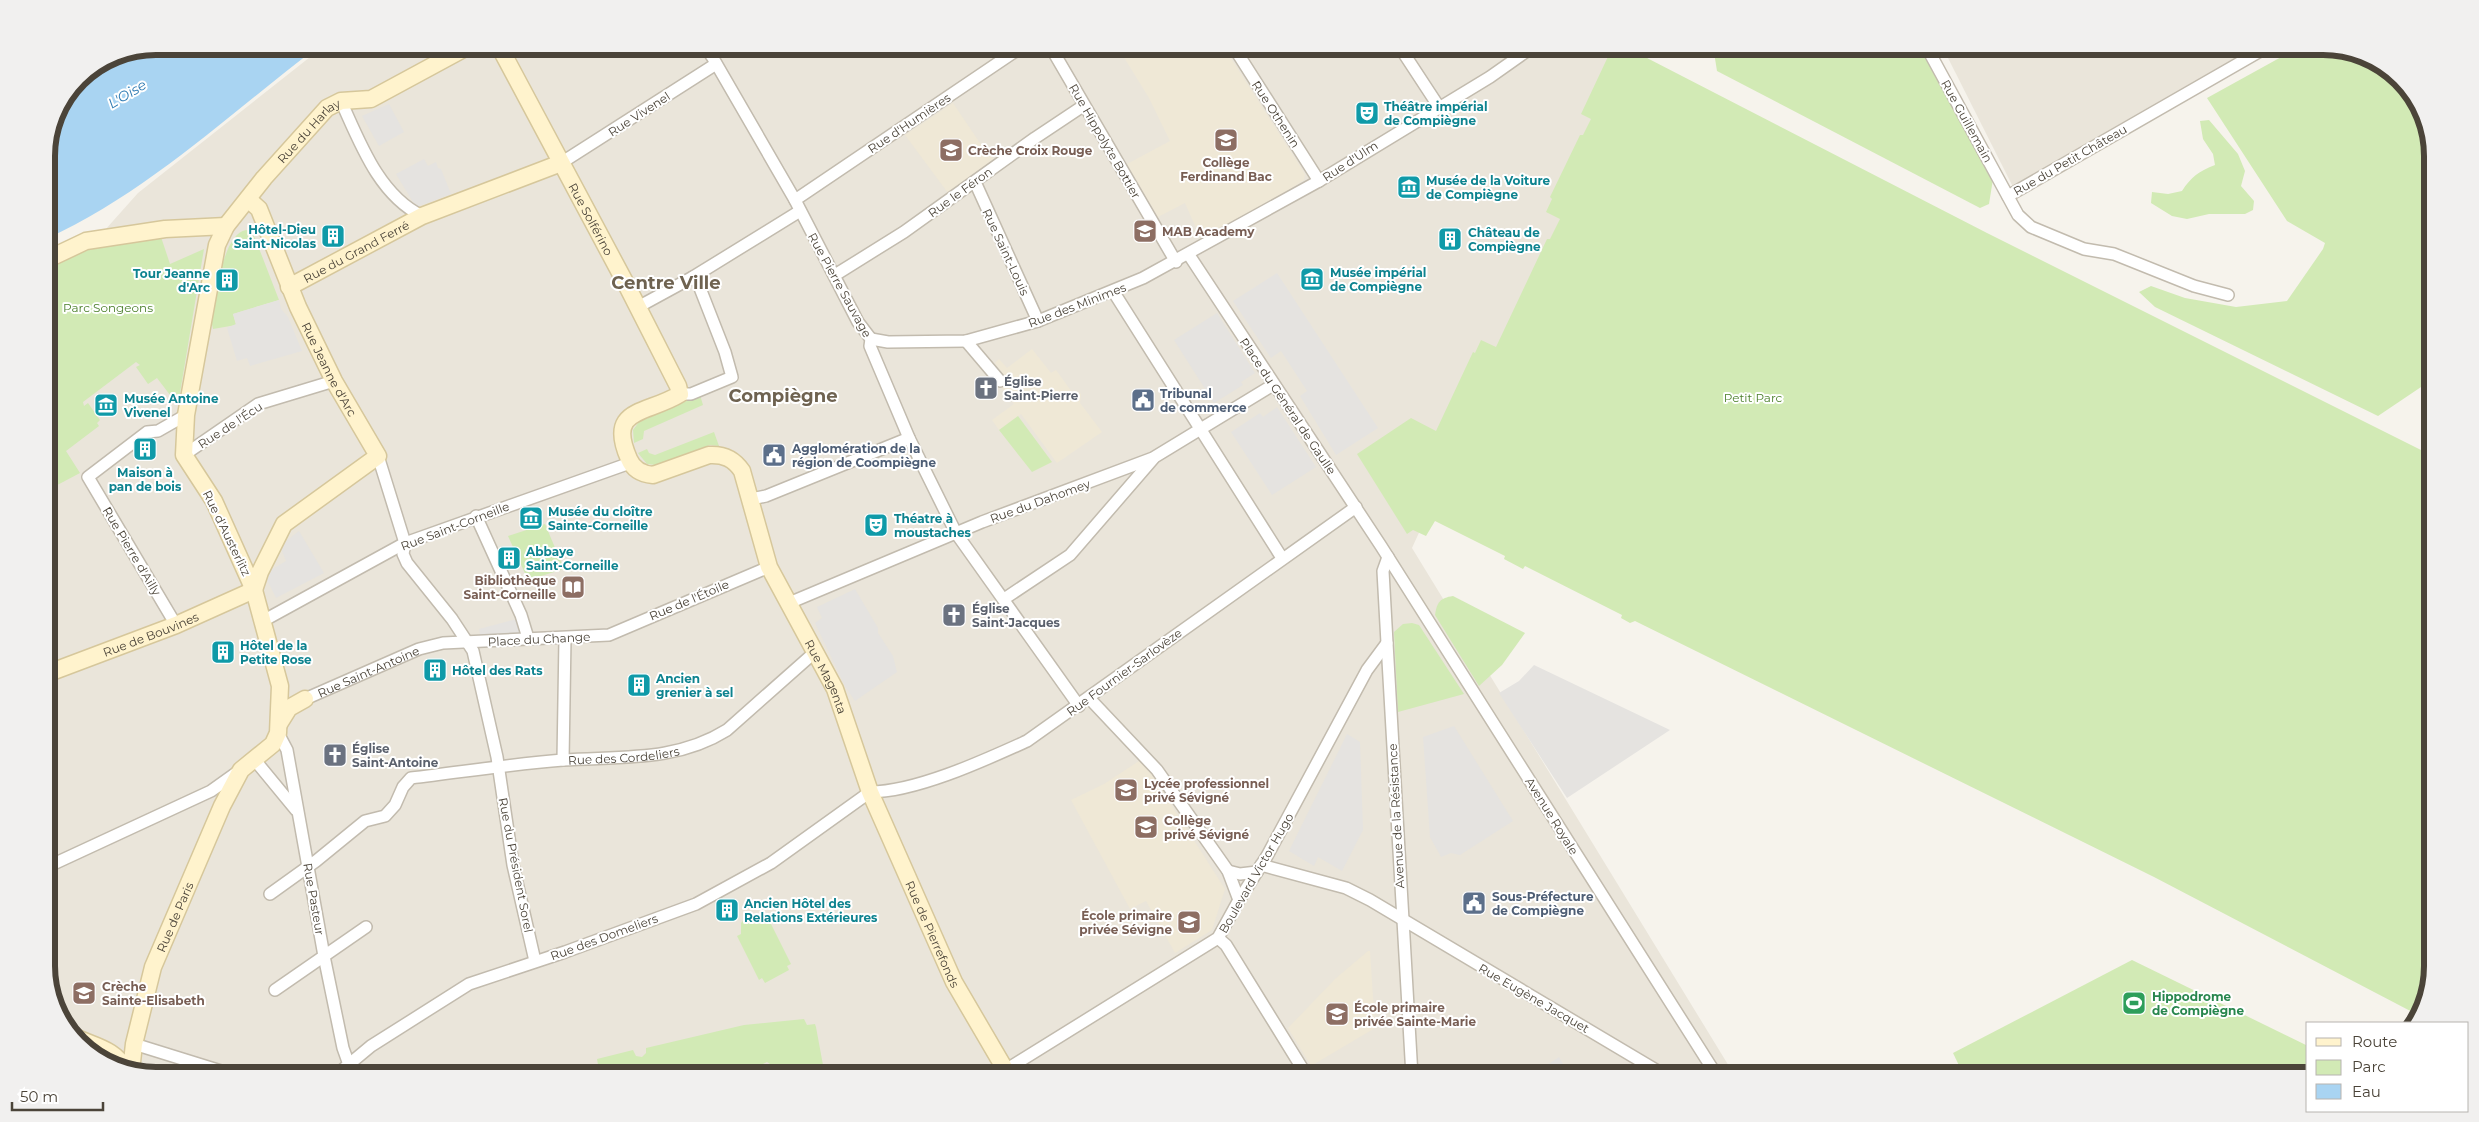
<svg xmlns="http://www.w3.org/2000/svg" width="2479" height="1122" font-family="Montserrat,sans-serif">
	<rect width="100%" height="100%" fill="#f6f3ec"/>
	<g fill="#eae5da">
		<path d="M324,46H1658L1620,92L1412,548L1735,1076H156L114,1067L69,1033L47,973L46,269L88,249L138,193Z"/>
		<path d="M1942,46H2274L2014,189Z"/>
	</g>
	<g fill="#efe8d6">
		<path d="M1117,46H1223L1305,174L1304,180L1250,215L1200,237L1185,203L1158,217L1127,164L1170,141L1149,98Z"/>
		<path d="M953,103L982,146L994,159L948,193L905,135Z"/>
		<path d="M1032,349L1051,373L1056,370L1074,395L1079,392L1081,394L1080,403L1102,432L1057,463L1021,414L999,430L992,420L1014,404L999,384L1007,379L995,363L999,359L1007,368Z"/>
		<path d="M1142,759L1225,889L1212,930L1175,953L1146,901L1130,909L1071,800L1104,784Z"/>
		<path d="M1368,951H1370L1375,1028L1311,1066L1288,1028L1335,979Z"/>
	</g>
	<g fill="#d2eab5">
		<path d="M1613,46H1652L1647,58L1987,233L2433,456V966L2424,1008L2418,1015L2154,877L1635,621L1630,623L1621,618L1622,615L1525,566L1523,569L1504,559L1505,556L1435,521L1426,536L1413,530L1407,534L1357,454L1411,418L1436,431L1473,352L1475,353L1481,340L1496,347L1547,239H1550L1560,219L1546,212L1552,199L1550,197L1580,135H1583L1591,119L1581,114Z"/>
		<path d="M1713,46H1923L1993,179L1989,204L1980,208L1717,71Z"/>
		<path d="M2301,46H2323L2365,55L2414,95L2433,149V386L2427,383L2378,416L2155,307L2139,292L2151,286L2185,298L2236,307L2287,301L2323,249L2325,243L2287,221L2207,98Z"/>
		<path d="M2209,120L2238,154L2245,171L2241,186L2254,201L2253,210L2245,214H2209L2187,219L2172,216L2151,203L2152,192L2168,194L2182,191C2191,177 2199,171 2215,165L2213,154L2203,139L2200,121Z"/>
		<path d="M246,230L251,231L255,238L279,300L233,314L236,325L213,329L211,320C216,299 222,234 246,230Z"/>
		<path d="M161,237L170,264L204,249L179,399L177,404L157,378L148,384L136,367L140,365L136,362L83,402L84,406L88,403L100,420L97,423L99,426L66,451L80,473L46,491V269L88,249L115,242L116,245Z"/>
		<path d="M700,395L703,405L644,431L643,439L634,443L633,430L639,422Z"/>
		<path d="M1018,416L1052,462L1032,472L999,430Z"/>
		<path d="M714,432L719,446L710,445L656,465L647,464L638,453L647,449L649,453L655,455Z"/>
		<path d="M545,524L564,569L528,580L508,536Z"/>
		<path d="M1453,596L1525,633L1502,665L1479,686L1435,615C1437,602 1440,598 1453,596Z"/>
		<path d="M1412,623L1419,625L1464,694L1398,712L1394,632L1403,624Z"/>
		<path d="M748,915L759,916L765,922L769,920L791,964L787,966L789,970L765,983L762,978L759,980L737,936L741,934V923Z"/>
		<path d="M2132,960L2308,1046V1076H1964L1953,1053Z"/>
		<path d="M804,1019L807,1025L815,1024L816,1027L825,1076H778L773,1066L767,1062L739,1076H600L597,1059L633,1050L636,1056L642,1057L646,1053V1048L744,1025Z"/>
	</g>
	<g fill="#e5e3e0">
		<path d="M389,104L404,132L379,146L362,116Z"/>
		<path d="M424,159L428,166L436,162L438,168L441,169L451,194L419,206L413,202L396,174Z"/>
		<path d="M1277,273L1378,428L1336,455L1300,396L1307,391L1281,351L1271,358L1233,301Z"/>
		<path d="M279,300L281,309L288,317L302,351L250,366L247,358L237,361L227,328L236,324L233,314Z"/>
		<path d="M1217,313L1255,373L1241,382L1243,385L1214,403L1174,340Z"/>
		<path d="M1277,407L1316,467L1272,495L1231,432L1260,413L1263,417Z"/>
		<path d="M299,531L324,573L276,598L264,574L286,561L280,546Z"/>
		<path d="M855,589L878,628V633L893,656L897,672L855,701L845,686L815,623L822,618L817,607Z"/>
		<path d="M517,619L523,636L481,638L479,629Z"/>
		<path d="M1534,665L1670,730L1567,798L1499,693L1519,681Z"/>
		<path d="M1454,726L1513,821L1460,855L1451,853L1441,857L1430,837L1423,737Z"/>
		<path d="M1347,734L1360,742L1363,830L1342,871L1318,857L1314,866L1289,851Z"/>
		<path d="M1559,1057L1570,1076H1549L1544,1067Z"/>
	</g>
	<path fill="#a9d4f2" d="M156,46H319C230,113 149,192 46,239V149L55,114L79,78L114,55Z"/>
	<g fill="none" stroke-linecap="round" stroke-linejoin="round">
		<g stroke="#c2bbae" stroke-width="14">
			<g id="street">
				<path d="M706,46L795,200L858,322L871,339L870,346L909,438L956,533L1079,706"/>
				<path d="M1050,46L1176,262"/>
				<path d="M1233,46L1319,181"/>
				<path d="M1399,46L1439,107"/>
				<path d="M1926,46L2018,215L2031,227L2084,249L2114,254L2194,286L2228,295"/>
				<path d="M711,55L720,46"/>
				<path d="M341,101C360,143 379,195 422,216"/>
				<path d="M561,163L716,64"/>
				<path d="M975,182L1038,321"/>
				<path d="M2008,196L2269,46"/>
				<path d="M795,200L1023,46"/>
				<path d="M1189,255L1381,546L1717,1076"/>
				<path d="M835,275L904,232L1035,138L1083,106"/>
				<path d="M1113,291L1282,558"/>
				<path d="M638,307L693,277L800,211"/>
				<path d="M871,339L888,342L966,341L1038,321L1143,278L1319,181L1490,77L1534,46"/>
				<path d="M966,341L1000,381"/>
				<path d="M680,394H691L732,377L725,352L698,283L693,277"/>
				<path d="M184,455L258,404L334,381"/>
				<path d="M378,456L405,543L403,554L407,563L452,619L473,651L497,757L513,865L535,961"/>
				<path d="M751,499L766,496L909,438"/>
				<path d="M476,516L521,615L528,638"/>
				<path d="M1388,557L1383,571L1387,643L1412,1076"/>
				<path d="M1004,599L1070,555L1153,459"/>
				<path d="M789,603L982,522L1153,458L1273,385"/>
				<path d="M261,622L405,543L630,463"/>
				<path d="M176,625L88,477L147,432L158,431L186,415"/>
				<path d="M1089,698L1157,770L1228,871L1239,900"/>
				<path id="s1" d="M305,699L419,649L443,643L609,635L769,567"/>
				<path d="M278,733L287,750L324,956L343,1048L353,1076"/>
				<path d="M254,759L296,810"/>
				<path d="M563,760L565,638"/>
				<path d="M1261,865L1346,888L1370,900L1666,1076"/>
				<path d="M47,867L211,791L239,771"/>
				<path d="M1228,871L1240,874L1257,872"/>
				<path id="s2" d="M270,894L316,861L365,821L385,816L395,805L403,787L411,778C462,772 512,764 563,760C621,756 676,762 727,730L815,652"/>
				<path d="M1218,938L1226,945L1307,1076"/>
				<path d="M275,990L366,927"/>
				<path d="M134,1044L237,1076"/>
				<path d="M335,1076L371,1046L469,984L565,952L696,904L771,863L870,792C916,792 985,760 1027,741L1356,507"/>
				<path d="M996,1076L1218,938L1239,900L1267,856L1367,670L1387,643"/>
				<path d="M1695,1076L1711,1067"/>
			</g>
		</g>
		<g stroke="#d6c79b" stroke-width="19">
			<g id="secondary">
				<path id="s3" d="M499,46L625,282L678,386L680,394C646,415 606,407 629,459C633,469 642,474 653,475L709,455C724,454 734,459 742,471L769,567L835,689L870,792L954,982L1009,1076"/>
				<path id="s4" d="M248,199L259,209L298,307L334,381L378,456L284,524L260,572L254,590"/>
				<path d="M46,260L86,241L165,229L226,226"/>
				<path id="s5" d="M289,287L422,216L561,163"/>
				<path id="s6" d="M46,674L176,625L254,590"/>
				<path d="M279,724L289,708L305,699"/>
				<path d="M73,1036C92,1046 115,1048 126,1070"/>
				<path id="s7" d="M131,1071L134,1044L153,967L222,806L241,770L273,744L278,733L280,686L254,590L214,501L184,455L186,415L217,245L226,226L264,178L327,108L341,101L371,99L469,46"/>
			</g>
		</g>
		<use href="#street" stroke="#fff" stroke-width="11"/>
		<use href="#secondary" stroke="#fff3cd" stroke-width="16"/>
	</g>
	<defs>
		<g id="theatre-square" transform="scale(1.25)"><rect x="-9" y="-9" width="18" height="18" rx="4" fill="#0f9aa8" stroke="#fff"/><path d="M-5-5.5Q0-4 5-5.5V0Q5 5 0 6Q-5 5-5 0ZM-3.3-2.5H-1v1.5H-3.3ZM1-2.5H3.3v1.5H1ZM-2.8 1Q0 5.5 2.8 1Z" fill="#fff"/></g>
		<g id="school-square" transform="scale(1.25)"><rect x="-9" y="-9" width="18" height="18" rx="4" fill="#8d6e63" stroke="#fff"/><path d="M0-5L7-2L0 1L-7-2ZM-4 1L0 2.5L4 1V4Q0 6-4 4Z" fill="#fff"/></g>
		<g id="museum-square" transform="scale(1.25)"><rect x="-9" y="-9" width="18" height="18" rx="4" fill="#0f9aa8" stroke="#fff"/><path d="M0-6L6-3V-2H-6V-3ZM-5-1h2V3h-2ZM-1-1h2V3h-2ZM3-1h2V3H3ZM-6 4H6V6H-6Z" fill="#fff"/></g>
		<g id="university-square" transform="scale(1.25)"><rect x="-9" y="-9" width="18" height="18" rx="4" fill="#8d6e63" stroke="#fff"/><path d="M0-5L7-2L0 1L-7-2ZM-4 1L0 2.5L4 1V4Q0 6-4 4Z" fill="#fff"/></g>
		<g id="building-square" transform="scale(1.25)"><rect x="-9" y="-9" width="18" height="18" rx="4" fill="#0f9aa8" stroke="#fff"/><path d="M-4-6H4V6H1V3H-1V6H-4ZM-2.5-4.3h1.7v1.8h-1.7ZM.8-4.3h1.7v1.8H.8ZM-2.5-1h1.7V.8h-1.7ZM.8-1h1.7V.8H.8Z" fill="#fff"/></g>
		<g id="church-square" transform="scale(1.25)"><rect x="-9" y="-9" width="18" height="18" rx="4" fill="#6b7280" stroke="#fff"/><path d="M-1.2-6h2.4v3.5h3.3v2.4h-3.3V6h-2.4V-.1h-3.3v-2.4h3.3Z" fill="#fff"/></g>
		<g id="civic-square" transform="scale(1.25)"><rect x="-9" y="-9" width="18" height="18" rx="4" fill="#5c6f8a" stroke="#fff"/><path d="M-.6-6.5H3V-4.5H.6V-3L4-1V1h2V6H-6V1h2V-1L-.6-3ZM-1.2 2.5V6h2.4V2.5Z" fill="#fff"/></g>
		<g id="library-square" transform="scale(1.25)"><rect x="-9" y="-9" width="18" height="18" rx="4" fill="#8d6e63" stroke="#fff"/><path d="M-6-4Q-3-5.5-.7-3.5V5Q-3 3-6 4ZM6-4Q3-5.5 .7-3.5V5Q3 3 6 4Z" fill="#fff"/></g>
		<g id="stadium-square" transform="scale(1.25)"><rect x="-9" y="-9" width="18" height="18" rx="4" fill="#2e9e5b" stroke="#fff"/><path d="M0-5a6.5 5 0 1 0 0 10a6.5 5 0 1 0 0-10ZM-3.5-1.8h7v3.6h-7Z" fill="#fff"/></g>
	</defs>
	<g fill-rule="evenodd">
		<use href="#theatre-square" x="1367" y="113"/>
		<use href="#school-square" x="1226" y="140"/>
		<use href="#school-square" x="951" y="150"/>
		<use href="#museum-square" x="1409" y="187"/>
		<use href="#university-square" x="1145" y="231"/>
		<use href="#building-square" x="333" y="236"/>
		<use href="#building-square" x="1450" y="239"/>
		<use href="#museum-square" x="1312" y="279"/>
		<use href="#building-square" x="227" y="280"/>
		<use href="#church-square" x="986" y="388"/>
		<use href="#civic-square" x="1143" y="400"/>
		<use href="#museum-square" x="106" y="405"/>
		<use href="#building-square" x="145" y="449"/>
		<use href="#civic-square" x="774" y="455"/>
		<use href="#museum-square" x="531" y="518"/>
		<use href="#theatre-square" x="876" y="525"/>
		<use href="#building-square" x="509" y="558"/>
		<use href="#library-square" x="573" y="587"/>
		<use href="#church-square" x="954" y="615"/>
		<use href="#building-square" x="223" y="652"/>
		<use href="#building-square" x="435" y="670"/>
		<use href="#building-square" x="639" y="685"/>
		<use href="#church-square" x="335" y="755"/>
		<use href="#school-square" x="1126" y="790"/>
		<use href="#school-square" x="1146" y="827"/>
		<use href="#civic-square" x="1474" y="903"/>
		<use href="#building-square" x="727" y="910"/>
		<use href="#school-square" x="1189" y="922"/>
		<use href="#school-square" x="84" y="993"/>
		<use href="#stadium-square" x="2134" y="1003"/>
		<use href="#school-square" x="1337" y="1014"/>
	</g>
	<g text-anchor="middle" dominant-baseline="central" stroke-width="4" stroke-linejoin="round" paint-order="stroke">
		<g font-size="12" font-weight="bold" fill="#0d838f" stroke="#fff" text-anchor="start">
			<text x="1384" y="106">Théâtre impérial<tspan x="1384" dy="14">de Compiègne</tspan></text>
			<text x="1426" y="180">Musée de la Voiture<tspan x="1426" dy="14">de Compiègne</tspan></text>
			<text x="316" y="229" text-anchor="end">Hôtel-Dieu<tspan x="316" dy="14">Saint-Nicolas</tspan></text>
			<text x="1468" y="232">Château de<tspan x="1468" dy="14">Compiègne</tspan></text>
			<text x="1330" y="272">Musée impérial<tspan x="1330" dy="14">de Compiègne</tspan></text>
			<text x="210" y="273" text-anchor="end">Tour Jeanne<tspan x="210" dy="14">d'Arc</tspan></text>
			<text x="124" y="398">Musée Antoine<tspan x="124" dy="14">Vivenel</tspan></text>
			<text x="145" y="472" text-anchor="middle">Maison à<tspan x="145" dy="14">pan de bois</tspan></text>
			<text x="548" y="511">Musée du cloître<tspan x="548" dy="14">Sainte-Corneille</tspan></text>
			<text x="894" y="518">Théatre à<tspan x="894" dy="14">moustaches</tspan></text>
			<text x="526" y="551">Abbaye<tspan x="526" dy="14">Saint-Corneille</tspan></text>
			<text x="240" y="645">Hôtel de la<tspan x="240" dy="14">Petite Rose</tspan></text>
			<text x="452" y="670">Hôtel des Rats</text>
			<text x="656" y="678">Ancien<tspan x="656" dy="14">grenier à sel</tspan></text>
			<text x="744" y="903">Ancien Hôtel des<tspan x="744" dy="14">Relations Extérieures</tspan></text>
		</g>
		<g font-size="12" fill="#4b4439" stroke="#fff">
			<text transform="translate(639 114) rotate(-33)">Rue Vivenel</text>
			<text transform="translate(1276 114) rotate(57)">Rue Othenin</text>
			<text transform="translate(1967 121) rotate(61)">Rue Guillemain</text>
			<text transform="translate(909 123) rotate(-34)">Rue d'Humières</text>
			<text stroke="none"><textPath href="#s7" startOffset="1035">Rue du Harlay</textPath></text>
			<text transform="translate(1105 141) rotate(60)">Rue Hippolyte Bottier</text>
			<text transform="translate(2070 160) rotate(-30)">Rue du Petit Château</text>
			<text transform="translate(1350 161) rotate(-33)">Rue d'Ulm</text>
			<text transform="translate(960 192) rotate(-36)">Rue le Féron</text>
			<text stroke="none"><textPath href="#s3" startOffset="196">Rue Solférino</textPath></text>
			<text stroke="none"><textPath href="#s5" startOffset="76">Rue du Grand Ferré</textPath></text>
			<text transform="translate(1006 252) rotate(65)">Rue Saint-Louis</text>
			<text transform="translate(840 285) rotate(61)">Rue Pierre Sauvage</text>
			<text transform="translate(1077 305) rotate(-21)">Rue des Minimes</text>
			<text stroke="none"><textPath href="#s4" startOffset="190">Rue Jeanne d'Arc</textPath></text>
			<text transform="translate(1288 406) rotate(56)">Place du Général de Gaulle</text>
			<text transform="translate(230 425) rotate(-33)">Rue de l'Écu</text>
			<text transform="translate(1040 501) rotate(-20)">Rue du Dahomey</text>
			<text transform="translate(455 526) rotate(-21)">Rue Saint-Corneille</text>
			<text transform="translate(227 533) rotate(64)">Rue d'Austerlitz</text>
			<text transform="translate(132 551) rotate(59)">Rue Pierre d'Ailly</text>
			<text transform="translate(689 600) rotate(-23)">Rue de l'Étoile</text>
			<text stroke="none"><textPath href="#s6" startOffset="112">Rue de Bouvines</textPath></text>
			<text transform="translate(539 639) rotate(-3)">Place du Change</text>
			<text stroke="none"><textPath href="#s1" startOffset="69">Rue Saint-Antoine</textPath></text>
			<text transform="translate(1124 672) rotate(-36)">Rue Fournier-Sarlovèze</text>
			<text stroke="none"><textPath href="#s3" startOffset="845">Rue Magenta</textPath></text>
			<text stroke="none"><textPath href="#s2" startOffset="401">Rue des Cordeliers</textPath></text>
			<text transform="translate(1396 816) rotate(-93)">Avenue de la Résistance</text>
			<text transform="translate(1552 816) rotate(58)">Avenue Royale</text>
			<text transform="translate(516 865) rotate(79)">Rue du Président Sorel</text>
			<text transform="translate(1256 873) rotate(-60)">Boulevard Victor Hugo</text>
			<text transform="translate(314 899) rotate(80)">Rue Pasteur</text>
			<text stroke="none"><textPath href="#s7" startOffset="161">Rue de Paris</textPath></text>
			<text stroke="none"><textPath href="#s3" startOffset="1124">Rue de Pierrefonds</textPath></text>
			<text transform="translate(604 937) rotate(-20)">Rue des Domeliers</text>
			<text transform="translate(1534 998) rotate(30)">Rue Eugène Jacquet</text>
		</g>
		<g font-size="12" font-weight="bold" fill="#785e54" stroke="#fff" text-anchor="start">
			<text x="968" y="150">Crèche Croix Rouge</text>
			<text x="1226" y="162" text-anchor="middle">Collège<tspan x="1226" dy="14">Ferdinand Bac</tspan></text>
			<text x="1162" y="231">MAB Academy</text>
			<text x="556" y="580" text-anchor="end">Bibliothèque<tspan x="556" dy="14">Saint-Corneille</tspan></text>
			<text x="1144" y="783">Lycée professionnel<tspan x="1144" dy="14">privé Sévigné</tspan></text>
			<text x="1164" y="820">Collège<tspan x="1164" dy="14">privé Sévigné</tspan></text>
			<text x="1172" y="915" text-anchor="end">École primaire<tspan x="1172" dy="14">privée Sévigne</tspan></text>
			<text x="102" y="986">Crèche<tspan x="102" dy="14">Sainte-Elisabeth</tspan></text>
			<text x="1354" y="1007">École primaire<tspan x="1354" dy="14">privée Sainte-Marie</tspan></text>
		</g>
		<g font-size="12" fill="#4a7f2a" stroke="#fff">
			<text x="108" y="307">Parc Songeons</text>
			<text x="1753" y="397">Petit Parc</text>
		</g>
		<g font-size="12" font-weight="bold" fill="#5b616d" stroke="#fff" text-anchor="start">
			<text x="1004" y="381">Église<tspan x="1004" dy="14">Saint-Pierre</tspan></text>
			<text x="972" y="608">Église<tspan x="972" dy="14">Saint-Jacques</tspan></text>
			<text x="352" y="748">Église<tspan x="352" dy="14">Saint-Antoine</tspan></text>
		</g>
		<g font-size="12" font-weight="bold" fill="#4e5e75" stroke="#fff" text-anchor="start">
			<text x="1160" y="393">Tribunal<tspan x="1160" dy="14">de commerce</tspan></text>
			<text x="792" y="448">Agglomération de la<tspan x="792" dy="14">région de Coompiègne</tspan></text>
			<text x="1492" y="896">Sous-Préfecture<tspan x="1492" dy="14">de Compiègne</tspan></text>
		</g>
		<g font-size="12" font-weight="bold" fill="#27864d" stroke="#fff" text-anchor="start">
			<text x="2152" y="996">Hippodrome<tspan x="2152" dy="14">de Compiègne</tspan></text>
		</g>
		<g font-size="14" font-style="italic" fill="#2e7ab2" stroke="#fff">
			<text transform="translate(127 94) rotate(-31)">L'Oise</text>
		</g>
		<g font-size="18" font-weight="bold" fill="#6e6250" stroke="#fff">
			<text x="666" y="283">Centre Ville</text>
			<text x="783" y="396">Compiègne</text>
		</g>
	</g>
	<path d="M0 0H2479V1122H0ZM156 55H2323A101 101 0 0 1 2424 156V966A101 101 0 0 1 2323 1067H156A101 101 0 0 1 55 966V156A101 101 0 0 1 156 55Z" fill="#f1f0ef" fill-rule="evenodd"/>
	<path fill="none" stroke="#4b4439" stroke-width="6" d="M156 55H2323A101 101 0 0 1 2424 156V966A101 101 0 0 1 2323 1067H156A101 101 0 0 1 55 966V156A101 101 0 0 1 156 55Z"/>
	<rect x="2306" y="1022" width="162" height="90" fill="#ffffff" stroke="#b7b4b0"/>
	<rect x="2316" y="1038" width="25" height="8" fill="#fff3cd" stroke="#b7b4b0"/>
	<text x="2352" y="1047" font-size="15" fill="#4b4439">Route</text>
	<rect x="2316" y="1060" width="25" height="15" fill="#d2eab5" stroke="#b7b4b0"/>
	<text x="2352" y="1072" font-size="15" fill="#4b4439">Parc</text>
	<rect x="2316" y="1084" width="25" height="15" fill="#a9d4f2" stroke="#b7b4b0"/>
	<text x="2352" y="1097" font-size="15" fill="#4b4439">Eau</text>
	<path d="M12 1102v8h91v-8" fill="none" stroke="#4b4439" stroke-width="2.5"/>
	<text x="20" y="1102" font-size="15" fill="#4b4439" stroke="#ffffff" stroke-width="4" paint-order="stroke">50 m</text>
</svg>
